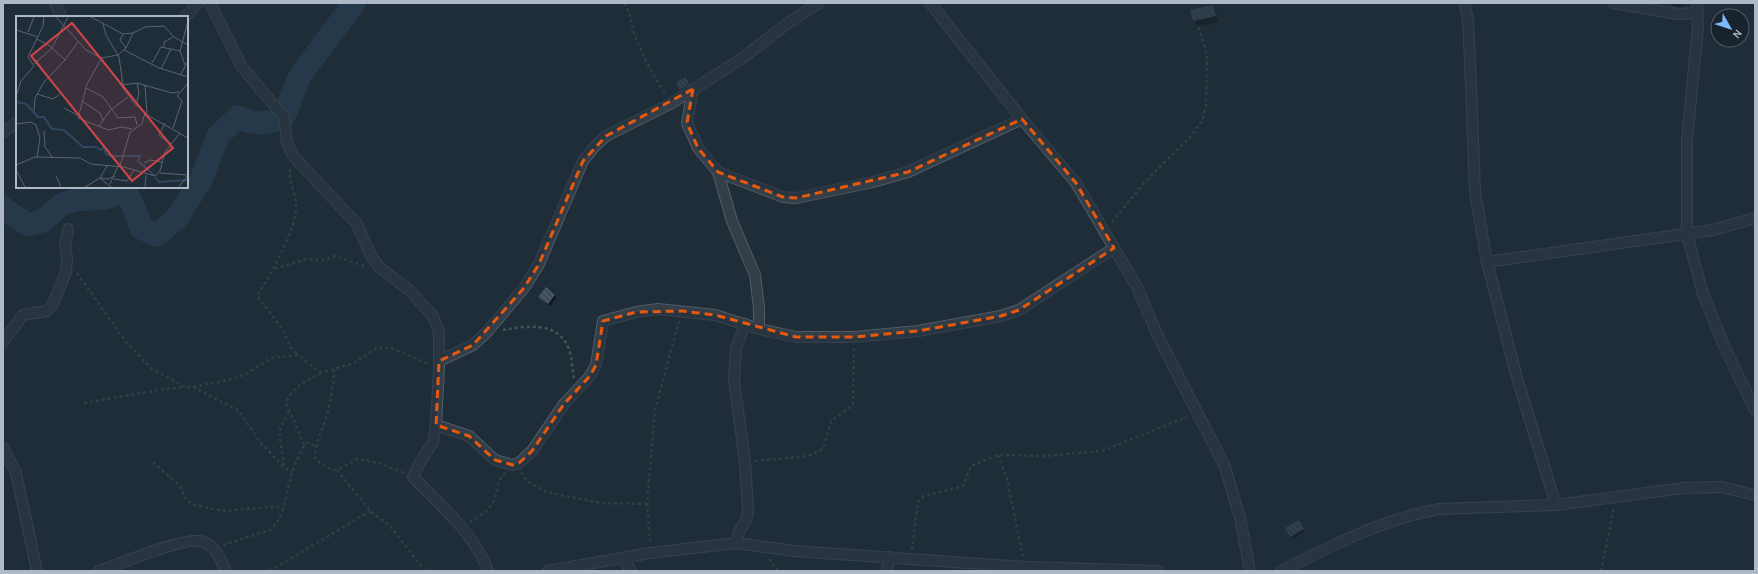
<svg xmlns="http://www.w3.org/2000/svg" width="1758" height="574" font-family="'Alegreya Sans',sans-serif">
	<defs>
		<pattern id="building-back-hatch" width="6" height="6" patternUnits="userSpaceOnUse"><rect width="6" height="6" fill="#404f5e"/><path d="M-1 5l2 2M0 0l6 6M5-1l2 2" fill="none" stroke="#596674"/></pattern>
	</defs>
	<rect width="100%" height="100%" fill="#1f2d39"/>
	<g fill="#0007">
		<path d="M1672,3H1682L1683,7H1674Z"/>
		<path d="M1213,6L1219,22L1197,27L1191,11Z"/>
		<path d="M686,78L690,87L682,92L677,82Z"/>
		<path d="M555,295L556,298L550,306L540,297Z"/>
		<path d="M1299,522L1304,532L1292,539L1286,528Z"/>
	</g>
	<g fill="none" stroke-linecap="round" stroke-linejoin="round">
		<path stroke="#2f4860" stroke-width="23" d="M3,208L28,225L43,221L62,204L76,200L105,198L125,191L133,205L141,228L157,235L177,218L201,180L218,136L238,117C256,125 266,125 284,117L299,77L354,3"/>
	</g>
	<g fill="url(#building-back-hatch)">
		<path d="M1213,5L1216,16L1193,21L1190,10Z"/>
		<path d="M686,77L689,84L680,90L676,82Z"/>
		<path d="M546,287L555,295L548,304L538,297Z"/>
		<path d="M1299,520L1304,529L1290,537L1285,528Z"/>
	</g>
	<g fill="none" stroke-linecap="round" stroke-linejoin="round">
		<g stroke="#505c67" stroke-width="12">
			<g id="street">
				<path d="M55,3L61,17"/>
				<path d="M210,3L242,67L284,117L287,142L293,156L357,224L370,254L379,267L409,290L433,316L439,332V368L436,425L433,442L419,464L413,477C440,505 475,534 488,571"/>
				<path d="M930,3L1022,119L1076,183L1137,287L1158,336L1225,467L1240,518L1250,571"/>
				<path d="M1464,3L1468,20L1470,62L1475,192L1487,262L1517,378L1556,505"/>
				<path d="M1613,3L1678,14L1698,13"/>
				<path d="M1697,3L1698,27L1687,140V234L1703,294L1725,348L1755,410"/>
				<path d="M185,17L198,3"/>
				<path d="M693,89L687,123L698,148L718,172L732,221L755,275L759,308V329"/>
				<path d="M3,132L17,123"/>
				<path d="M718,172L783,197L796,198L873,182L908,172L1022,119"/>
				<path d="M1487,262L1713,230L1755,218"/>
				<path d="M3,342L23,315L47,311L54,302L66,272L67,258L65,246L68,229"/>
				<path d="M439,361L473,345L487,332L524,288L539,264L583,161L595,146L606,136L672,103L741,59L788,23L819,3"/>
				<path d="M436,425L469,436L495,460L513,465L519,463L532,451L564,404L590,376L596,365L603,321L636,312L658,309L715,315L759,329L796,337H855L918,331L1001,316L1019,310L1114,248"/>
				<path d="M3,448L16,473L37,571"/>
				<path d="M736,543L739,532L746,520L748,510L745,462L734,381L736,348L745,324"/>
				<path d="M622,558L631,571"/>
				<path d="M99,571C121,564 185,535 204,542C216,547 221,560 226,571"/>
				<path d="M548,571L650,553L736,543L794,551L1025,567L1159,571"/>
				<path d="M886,571L891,557"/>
				<path d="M1281,571C1332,546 1382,519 1439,509L1556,505L1684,488L1721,487L1755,495"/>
			</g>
		</g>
		<g stroke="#3f5757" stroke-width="2.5" stroke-dasharray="3 3" stroke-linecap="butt">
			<path d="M624,3C631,13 631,24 635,36C644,59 652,74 666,94"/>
			<path d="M290,169C288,181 296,193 296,205C297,229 270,275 257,296L281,327L292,349L298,355"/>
			<path d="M1112,222L1145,182L1191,136L1202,121L1206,106L1207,55L1198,26"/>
			<path d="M275,269L306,259L325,260L335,256L367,267"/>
			<path d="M77,273L126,342L151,368L185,387H193L228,380L246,374L271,358L298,355L318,371L324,372L354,363L377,348H391L429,364"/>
			<path d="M503,330C526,326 557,321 568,347C572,356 572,368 574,378"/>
			<path d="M334,369C334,384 331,400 327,415C322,432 315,441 315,459C337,475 335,471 357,459L379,463L404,473"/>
			<path d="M193,387L239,411L260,442L284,467L292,472"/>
			<path d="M84,403L159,390L184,387"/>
			<path d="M304,445L286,402C294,386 307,380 323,372"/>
			<path d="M998,455L1007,479L1023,557"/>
			<path d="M755,461L808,456L823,449L831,421L853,405L854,347"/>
			<path d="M153,462L180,486L186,500L195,505L223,511L283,506"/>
			<path d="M284,466L279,431L289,411"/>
			<path d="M337,470L370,511L390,526L425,571"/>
			<path d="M521,472L527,481L546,492L601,503L647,504"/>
			<path d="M470,522C479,517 491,509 494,500C499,487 495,484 505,473"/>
			<path d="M650,542L647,504L655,410L679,321"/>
			<path d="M223,545L270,530C285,517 286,492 292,473C295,464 300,454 304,445L308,443L315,446"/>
			<path d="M912,550L918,502L924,496L963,486L971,466L998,455L1044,456L1102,451L1187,417"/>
			<path d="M769,559L778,571"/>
			<path d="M270,571L370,511"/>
			<path d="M1601,571L1614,508"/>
		</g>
		<use href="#street" stroke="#333e49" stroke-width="10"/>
	</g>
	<path d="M0 0H1758V574H0ZM693,89L687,123L698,148L718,172L783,197L796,198L908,172L1022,119L1076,183L1114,248L1019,310L1001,316L918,331L855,337H796L715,315L682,311L636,312L603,321L596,365L590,376L564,404L532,451L519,463L513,465L495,460L469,436L436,425L439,361L473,345L524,288L539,264L583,161L606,136Z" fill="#1f2d39" fill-opacity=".55" fill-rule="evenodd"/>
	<path fill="none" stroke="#e8590c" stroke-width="3" stroke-dasharray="8 5" stroke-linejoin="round" d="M693,89L687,123L698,148L718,172L783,197L796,198L908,172L1022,119L1076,183L1114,248L1019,310L1001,316L918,331L855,337H796L715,315L682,311L636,312L603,321L596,365L590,376L564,404L532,451L519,463L513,465L495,460L469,436L436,425L439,361L473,345L524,288L539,264L583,161L606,136Z"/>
	<g transform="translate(16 16)">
		<rect width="172" height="172" fill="#1f2d39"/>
		<path fill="none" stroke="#2f4860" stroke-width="2" d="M0,86L10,88L22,101H28L36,113L48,114L67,131H80L85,134L88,131L90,138L94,140H124L122,145L138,159M139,161L143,166L172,164V170"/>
		<path fill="none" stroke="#586571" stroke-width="1" d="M40,1L70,34L85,42L118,87L133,100L172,122M75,1L107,18L117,17M87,8L90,19L103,41L107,69M0,14L22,21M12,16L18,1M107,18L104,24L110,32M21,23L34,30L49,44M148,31V26L157,21M108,34L143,52L172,61M164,35L169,49M85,42L102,39L110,32L117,17L129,11L148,10L158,21L172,29M85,43L71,68L62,102L92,114L106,111L116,113M20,44L32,61M136,47L145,31L164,35L172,5M18,48L36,32L52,1M145,53L155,33M165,58L172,45M106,69L121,67L156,77L163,76M129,69L131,97M70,72L87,81L102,102L119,101L121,109M1,78L5,65L18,50L12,41L27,10L28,1M21,78L37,83L44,78M66,85L84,97L87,104M120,89L123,77L121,67M48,92L63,100M96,93L112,81M18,95L19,82L28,66L49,44L62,26M149,107L143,119L155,128M0,108L15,106L20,109L24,122L21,141M83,110L96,92M157,112L166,85L161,80L172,67M28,115L29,131L37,142M128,147L134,144L146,146M0,149L19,141L64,142L75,148L108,151L139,160L144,155L149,136L164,117M104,150L114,116L126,108L129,97M0,154L9,171M144,157L172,159M40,160L45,171M84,162L92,163L99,160M85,163L95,171M98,163L111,165L118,154M94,168L102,150M69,171L84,162L91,150M129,171L130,159M163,171L172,159"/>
		<path fill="#ce4548" fill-opacity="0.15" stroke="#ce4548" stroke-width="2" d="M56,7L157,132L116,165L15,40Z"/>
		<rect width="172" height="172" fill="none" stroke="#adb9c6" stroke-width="2"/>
	</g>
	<rect width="1758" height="574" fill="none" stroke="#adb9c6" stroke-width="8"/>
	<g transform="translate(1730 28) rotate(129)"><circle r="19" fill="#18232e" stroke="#545f6b"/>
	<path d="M0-3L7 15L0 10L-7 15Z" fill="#7ab9fe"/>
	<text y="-6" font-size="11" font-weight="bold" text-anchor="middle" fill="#adb9c6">N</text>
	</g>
</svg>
